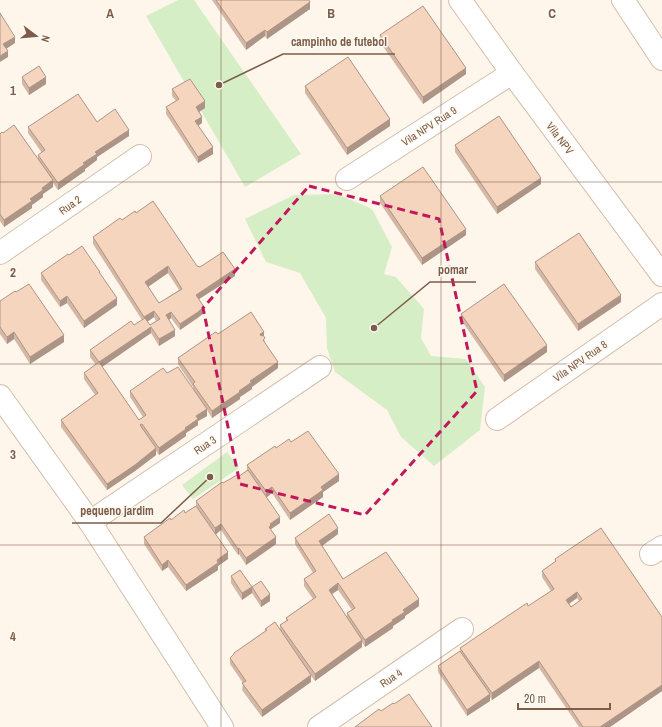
<svg xmlns="http://www.w3.org/2000/svg" width="662" height="727" font-family="'Archivo Narrow',sans-serif">
	<rect width="100%" height="100%" fill="#fef6ea"/>
	<g fill="#d6eec6">
		<path d="M178,0H194L301,154L245,187L146,16Z"/>
		<path d="M337,194L372,209L392,247L384,274L396,277L424,309L421,338L431,356L466,359L485,387L480,430L434,466L401,437L387,410L335,372L327,348L326,318L300,273L266,262L245,219L294,195Z"/>
		<path d="M227,452L239,468L193,499L182,485Z"/>
	</g>
	<g fill="none" stroke-linecap="round" stroke-linejoin="round">
		<g stroke="#d3bead" stroke-width="24">
			<g id="minor">
				<path d="M460,0L512,73L662,275"/>
				<path d="M623,0L662,59"/>
				<path d="M347,179L512,73"/>
				<path d="M0,253L140,156"/>
				<path d="M0,396L90,522L222,727"/>
				<path d="M497,419L662,304"/>
				<path d="M90,522L320,367"/>
				<path d="M651,554L662,547"/>
				<path d="M319,727L462,629"/>
			</g>
		</g>
		<use href="#minor" stroke="#fff" stroke-width="22"/>
	</g>
	<g fill="#d4b7a4" fill-rule="evenodd">
		<path d="M212,0H309L310,9L267,39L265,36L246,50Z"/>
		<path d="M380,35L466,74L423,104L380,42Z"/>
		<path d="M22,77L46,84L29,95L22,84Z"/>
		<path d="M305,86L390,126L347,155L305,93Z"/>
		<path d="M172,89L205,108L199,112L202,123L198,126L213,154L198,163L166,114V107L176,101L172,96Z"/>
		<path d="M97,122L129,136L97,157V160L85,169V171L58,190L53,183V187L43,194V197L32,205V208L4,227L0,221V134L38,159V155L42,153L28,133V127Z"/>
		<path d="M455,145L541,184L497,214L455,152Z"/>
		<path d="M380,196L466,235L422,265L380,203Z"/>
		<path d="M136,213L197,266L235,276L199,299L204,313L198,318L180,330L171,318L169,320L175,336L159,346L151,333L102,367L139,420L143,417L130,397V391L167,373L193,390V387L178,364V358L218,334L264,338L265,343L278,368L252,387V389L240,397V399L212,418L207,410V416L198,421V425L186,433V436L159,455L156,451V455L135,471L107,490L61,427V420L95,395L84,379V373L96,365L90,357V350L134,325L142,320L93,244V237L122,220ZM168,273L179,290L159,303L148,287ZM154,317L156,321L150,325L147,322Z"/>
		<path d="M69,255L100,274L117,305L84,328L67,303L60,307L41,280V273Z"/>
		<path d="M535,262L621,302L578,331L535,269Z"/>
		<path d="M0,301L64,342L30,364L14,339L7,344L0,334Z"/>
		<path d="M461,314L547,352L504,382L461,320Z"/>
		<path d="M291,442L339,481L323,492V497L290,520L272,493L266,497L280,523L271,529L276,544L246,565L239,554L238,555L221,530L216,534L228,559L218,566V570L186,591L168,567L162,571L144,544V537L171,520L185,513L196,506V501L223,483L238,477L247,470V465L276,448Z"/>
		<path d="M338,534L322,546L343,579L419,606L405,616V618L393,626V628L365,647L362,642V647L315,681L311,676V682L262,717L242,690L243,683L230,664V658L234,655V653L265,631V629L280,628V625L286,621V618L313,599L304,586V579L313,573L295,544V538ZM338,590L352,610L347,613V617L332,594Z"/>
		<path d="M555,559L662,691L610,727H579L539,668L492,700L490,697V701L467,716L438,672V666L460,651V648L528,606L551,591L542,577V571L555,562ZM577,598L579,601L571,607L569,604Z"/>
		<path d="M231,576L252,587L270,601L261,607L252,593L242,600L231,583Z"/>
	</g>
	<g fill="#ac9586">
		<path d="M310,2V9L267,39V32Z"/>
		<path d="M265,30V36L246,50V43Z"/>
		<path d="M15,37V43L3,51V44Z"/>
		<path d="M8,51V57L0,62V56Z"/>
		<path d="M466,68V74L423,104V97Z"/>
		<path d="M46,77V84L29,95V88Z"/>
		<path d="M205,101V108L196,114V107Z"/>
		<path d="M202,117V123L195,128V121Z"/>
		<path d="M390,119V126L347,155V148Z"/>
		<path d="M129,130V136L97,157V160L85,169V171L58,190V183L83,163L95,152Z"/>
		<path d="M213,147V154L198,163V157Z"/>
		<path d="M541,178V184L497,214V207Z"/>
		<path d="M53,180V187L43,194V197L32,205V208L4,227V220L30,199L42,188Z"/>
		<path d="M466,229V235L422,265V258Z"/>
		<path d="M168,266V273L145,289V282Z"/>
		<path d="M235,269V276L196,301V295Z"/>
		<path d="M621,295V302L578,331V324Z"/>
		<path d="M67,296V303L60,307V301Z"/>
		<path d="M117,298V305L84,328V321Z"/>
		<path d="M204,307V313L180,330V324Z"/>
		<path d="M154,311V317L144,324V317Z"/>
		<path d="M171,312V318L166,322V315Z"/>
		<path d="M151,327V333L99,369V362Z"/>
		<path d="M175,330V336L159,346V339Z"/>
		<path d="M14,332V339L7,344V337Z"/>
		<path d="M264,332V338L260,341V334Z"/>
		<path d="M64,335V342L30,364V357Z"/>
		<path d="M547,345V352L504,382V375Z"/>
		<path d="M278,362V368L252,387V389L240,397V399L212,418V411L250,381Z"/>
		<path d="M207,409V416L198,421V425L186,433V436L159,455V448L196,416Z"/>
		<path d="M156,448V455L135,471L107,490V484Z"/>
		<path d="M339,474V481L323,492V497L290,520V513L321,487Z"/>
		<path d="M272,487V493L266,498V491Z"/>
		<path d="M280,517V523L271,529V532L269,527L270,524Z"/>
		<path d="M221,524V530L215,535V528Z"/>
		<path d="M338,528V534L319,548V541Z"/>
		<path d="M276,537V544L246,565V558Z"/>
		<path d="M239,548V554L238,555V549Z"/>
		<path d="M228,552V559L218,566V570L186,591V585Z"/>
		<path d="M168,560V567L162,571V565Z"/>
		<path d="M338,583V590L329,596V590Z"/>
		<path d="M252,587V593L242,600V593Z"/>
		<path d="M577,592V598L566,606V600Z"/>
		<path d="M270,594V601L261,607V601Z"/>
		<path d="M419,599V606L405,616V618L393,626V628L365,647V640L392,620L403,610Z"/>
		<path d="M362,640V647L315,681V674Z"/>
		<path d="M539,661V668L492,700V693Z"/>
		<path d="M311,675V682L262,717V710Z"/>
		<path d="M662,685V691L610,727H600Z"/>
		<path d="M490,694V701L467,716V710Z"/>
	</g>
	<g fill="#f6d5bf" stroke="#ac9586" fill-rule="evenodd">
		<path d="M216,0H309L310,2L267,32L265,30L246,43Z"/>
		<path d="M423,6L466,68L423,97L380,35Z"/>
		<path d="M0,13L15,37L3,44L8,51L0,56Z"/>
		<path d="M348,57L390,119L347,148L305,86Z"/>
		<path d="M39,66L46,77L29,88L22,77Z"/>
		<path d="M190,79L205,101L196,107L202,117L195,121L213,147L198,157L166,107L179,99L172,89Z"/>
		<path d="M78,94L97,122L115,109L129,130L95,152L97,154L83,163L85,164L58,183L38,155L45,150L28,127Z"/>
		<path d="M499,116L541,178L497,207L455,145Z"/>
		<path d="M14,125L53,180L42,188L43,190L30,199L32,201L4,220L0,214V134L2,132L3,133Z"/>
		<path d="M423,167L466,229L422,258L380,196Z"/>
		<path d="M153,201L197,266L200,267L223,252L235,269L196,295L204,307L198,312L180,324L171,312L166,315L175,330L159,339L151,327L99,362L90,350L131,321L134,325L145,318L150,325L160,319L154,311L144,317L93,237L120,218L122,220L135,211L136,213ZM168,266L182,289L159,303L145,282Z"/>
		<path d="M579,233L621,295L578,324L535,262Z"/>
		<path d="M82,246L100,272H99L117,298L84,321L67,296L60,301L41,273L68,254L69,255Z"/>
		<path d="M29,284L64,335L30,357L14,332L7,337L0,327V301L15,291L16,292Z"/>
		<path d="M504,284L547,345L504,375L461,314Z"/>
		<path d="M251,312L264,332L260,334L261,336L263,335L265,338L263,340L278,362L250,381L252,382L239,391L240,392L212,411L193,384L195,382L178,358L214,333L216,332L218,334Z"/>
		<path d="M99,362L139,420L146,415L130,391L163,368L167,373L178,367L207,409L196,416L198,419L185,428L186,429L159,448L142,424L140,425L156,448L135,465L107,484L61,420L98,393L84,373Z"/>
		<path d="M308,431L339,474L321,487L323,490L290,513L272,487L266,491L247,465L275,446L276,448L289,439L291,442Z"/>
		<path d="M248,470L280,517L270,524L271,525L269,527L276,537L246,558L239,548L238,549L221,524L215,528L196,501L222,482L223,483L237,475L238,477Z"/>
		<path d="M196,506L228,552L217,560L218,563L186,585L168,560L162,565L144,537L170,518L171,520L184,510L185,513Z"/>
		<path d="M329,514L338,528L319,541L343,579L386,552L419,599L403,610L405,612L392,620L393,621L365,640L347,613L355,608L338,583L329,590L362,640L315,674L280,625L288,620L286,618L316,597L304,579L316,571L295,538Z"/>
		<path d="M601,528L662,617V685L600,727H583L539,661L492,693L460,648L527,603L528,606L554,589L542,571L556,561L555,559ZM577,592L582,599L571,607L566,600Z"/>
		<path d="M240,570L252,587L261,581L270,594L261,601L252,587L242,593L231,576Z"/>
		<path d="M275,622L311,675L262,710L242,683L246,681L230,658L234,654V653L267,630L265,629Z"/>
		<path d="M460,651L490,694L467,710L438,666Z"/>
		<path d="M409,694L432,727H355L379,709L381,711L393,703L394,704Z"/>
	</g>
	<path fill="none" stroke="#c2185b" stroke-width="3" stroke-dasharray="8 5" stroke-linejoin="round" d="M309,186L439,219L477,391L365,515L240,484L203,308Z"/>
	<path fill="none" stroke="#7d5c49" stroke-width="1" stroke-opacity="0.55" d="M221,0V727M441,0V727M0,182H662M0,364H662M0,545H662"/>
	<g text-anchor="middle" dominant-baseline="central" stroke-width="3" stroke-linejoin="round" paint-order="stroke">
		<g font-size="11" fill="#7d5c49" stroke="#fffaf2">
			<text transform="translate(429 126) rotate(-33)">Vila NPV Rua 9</text>
			<text transform="translate(560 138) rotate(53)">Vila NPV</text>
			<text transform="translate(70 205) rotate(-35)">Rua 2</text>
			<text transform="translate(580 361) rotate(-35)">Vila NPV Rua 8</text>
			<text transform="translate(205 445) rotate(-34)">Rua 3</text>
			<text transform="translate(391 678) rotate(-34)">Rua 4</text>
		</g>
	</g>
	<g font-size="13" text-anchor="middle" font-weight="bold" fill="#7d5c49" stroke="#fffaf2" stroke-width="3" stroke-linejoin="round" paint-order="stroke">
		<text x="110" y="18">A</text>
		<text x="331" y="18">B</text>
		<text x="552" y="18">C</text>
		<text x="13" y="95">1</text>
		<text x="13" y="277">2</text>
		<text x="13" y="459">3</text>
		<text x="13" y="641">4</text>
	</g>
	<path fill="none" stroke="#7d5c49" stroke-width="1.5" d="M219 85L283 54H395M374 328L430 282H476M210 477L161 523H72"/>
	<g fill="#7d5c49" stroke="#fffaf2" stroke-width="1.5">
		<circle cx="219" cy="85" r="4"/>
		<circle cx="374" cy="328" r="4"/>
		<circle cx="210" cy="477" r="4"/>
	</g>
	<g font-size="12" text-anchor="middle" font-weight="bold" fill="#7d5c49" stroke="#fffaf2" stroke-width="3" stroke-linejoin="round" paint-order="stroke">
		<text x="339" y="46">campinho de futebol</text>
		<text x="453" y="274">pomar</text>
		<text x="117" y="515">pequeno jardim</text>
	</g>
	<g transform="translate(36 36) rotate(106)" stroke="#fffaf2" stroke-width="3" paint-order="stroke">
	<path d="M0-3L7 15L0 10L-7 15Z" fill="#7d5c49"/>
	<text y="-6" font-size="11" font-weight="bold" text-anchor="middle" fill="#7d5c49">N</text>
	</g>
	<path d="M518 703v6h92v-6" fill="none" stroke="#7d5c49" stroke-width="2"/>
	<text x="524" y="703" font-size="12" fill="#7d5c49" stroke="#fffaf2" stroke-width="3" paint-order="stroke">20 m</text>
</svg>
